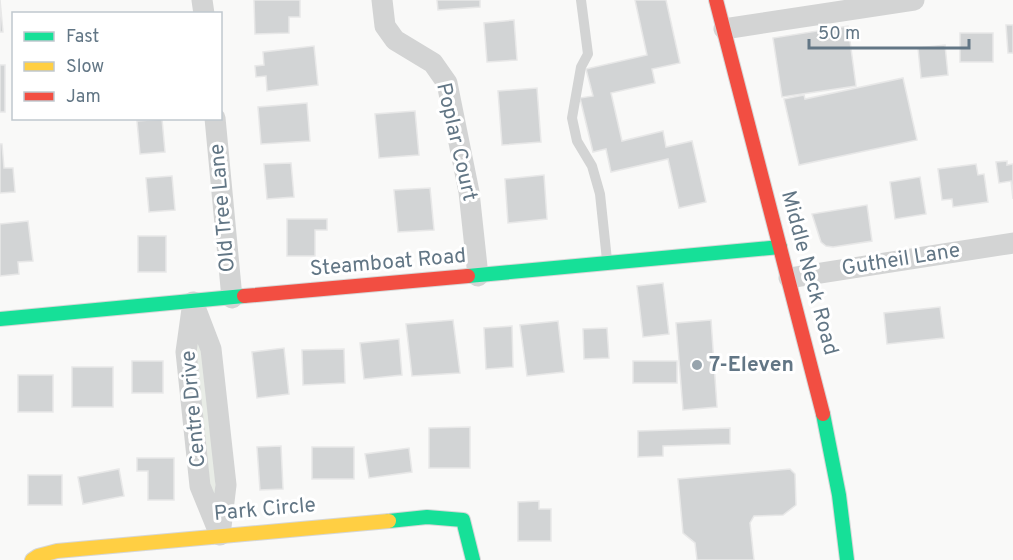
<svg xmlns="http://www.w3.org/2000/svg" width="1013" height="560" font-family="Overpass,sans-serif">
	<rect width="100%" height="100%" fill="#f9f9f8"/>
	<path fill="#e8ece6" d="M196,319L206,349L218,519L205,484L192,351Z"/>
	<g fill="#d2d4d5" stroke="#e8e8e8" stroke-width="1.5">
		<path d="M0,0L3,32H0Z"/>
		<path d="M254,0H300V17H289V33L255,34Z"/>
		<path d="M437,0H480V7L438,10Z"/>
		<path d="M635,0H666L680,63L652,69L655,83L611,93L622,141L663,131L666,147L692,141L706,202L679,208L668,159L611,172L606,149L593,152L580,98L593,96L586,69L647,55Z"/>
		<path d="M514,20L517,60L487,62L484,23Z"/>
		<path d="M1006,25H1013V53H1008Z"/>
		<path d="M848,26L856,86L782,97L773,38Z"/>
		<rect x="960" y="33" width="33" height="29"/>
		<path d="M945,45L948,75L921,78L918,48Z"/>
		<path d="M314,46L318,85L267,91L266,76L256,77L255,66L264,65L263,52Z"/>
		<rect x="0" y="65" width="5" height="47"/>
		<path d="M903,78L917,140L799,165L784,99L804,95L805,99Z"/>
		<path d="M537,88L541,142L502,145L498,91Z"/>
		<path d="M307,103L310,141L261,144L258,107Z"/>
		<path d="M415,111L419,155L379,158L375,114Z"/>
		<path d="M162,119L165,152L140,154L137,121Z"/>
		<path d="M0,144H2L4,168H13L15,192L0,193Z"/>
		<path d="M1007,161V165L1013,164V199L1011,181L999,183L996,162Z"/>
		<path d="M291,163L294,197L267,199L264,164Z"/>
		<path d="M976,164L978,175L984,174L988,202L953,207L952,199L942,200L938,169Z"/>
		<path d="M544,175L547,219L508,223L505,179Z"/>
		<path d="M172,176L175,210L149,212L146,178Z"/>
		<path d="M920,177L926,214L895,219L890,182Z"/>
		<path d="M430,188L434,230L398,232L394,190Z"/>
		<path d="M867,205L872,241L833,247L826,246L821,242L812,214Z"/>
		<path d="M287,219H327V230H315V256H287Z"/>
		<path d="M28,221L33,261L18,262L19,274L0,276V224Z"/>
		<rect x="138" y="236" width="28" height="36"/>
		<path d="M663,283L669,334L643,337L637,286Z"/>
		<path d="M940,307L944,338L887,344L884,313Z"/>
		<path d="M453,320L460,373L412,376L406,324Z"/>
		<path d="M711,320L717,407L683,410L676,323Z"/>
		<path d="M558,321L564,372L527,376L520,325Z"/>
		<path d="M512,326L513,367L486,369L484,328Z"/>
		<path d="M607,328L609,358L584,359L583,329Z"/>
		<path d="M399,339L402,375L364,379L360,343Z"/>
		<path d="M284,348L289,394L257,398L252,352Z"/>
		<path d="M344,349L345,383L303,385L302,350Z"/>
		<rect x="132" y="361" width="31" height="32"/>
		<rect x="633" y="361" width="44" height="22"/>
		<rect x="72" y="367" width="41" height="40"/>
		<rect x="18" y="375" width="35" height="37"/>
		<path d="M470,427V468H429V428Z"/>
		<path d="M730,428V444L663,446V456L638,457V431Z"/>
		<path d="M281,446L283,489L260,490L257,447Z"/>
		<rect x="312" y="447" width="42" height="32"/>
		<path d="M409,448L412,472L369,478L365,454Z"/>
		<path d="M137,458H174V500H148V471H137Z"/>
		<path d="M119,469L124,496L83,504L78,477Z"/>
		<path d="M790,469L795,474L796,505L783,515L754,516L750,523L754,560H697L695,543L683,533L678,479Z"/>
		<rect x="28" y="475" width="34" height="30"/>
		<path d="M539,501V509H551V541H518V502Z"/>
	</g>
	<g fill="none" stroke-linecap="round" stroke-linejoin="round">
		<g stroke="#d6d7d7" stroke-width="16">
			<g id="fast">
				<path d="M468,276L780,247"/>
				<path d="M0,319L244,296"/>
				<path d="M823,414L839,495L847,560"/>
				<path d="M389,521L427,517L463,520L473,560"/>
			</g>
		</g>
		<g stroke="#d6d7d7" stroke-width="16">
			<path id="slow" d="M32,560L38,556L57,551L389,521"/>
		</g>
		<g stroke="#d6d7d7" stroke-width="16">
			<g id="jam">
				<path d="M716,0L823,414"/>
				<path d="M244,296L468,276"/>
			</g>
		</g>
		<path stroke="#d3d4d4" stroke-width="10" d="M581,0L588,54L581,67L572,118L577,141L592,166L600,194L607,260"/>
		<g stroke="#d3d4d4" stroke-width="21">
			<path d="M202,0L204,14"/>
			<path d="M382,0L385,26L395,40L433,63L447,83L469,192L478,276"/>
			<path d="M724,29L914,0"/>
			<path d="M215,118L232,298"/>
			<path d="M789,278L1013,243"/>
			<path d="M193,302L211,349L226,485L220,535L200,486L186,352Z"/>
		</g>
		<use href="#fast" stroke="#16e098" stroke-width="14"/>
		<use href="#slow" stroke="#ffcf43" stroke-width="14"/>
		<use href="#jam" stroke="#f24e42" stroke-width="14"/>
	</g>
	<circle fill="#97a4ad" stroke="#fff" stroke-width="2" cx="697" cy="365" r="6"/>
	<g text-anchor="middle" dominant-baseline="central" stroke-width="6" stroke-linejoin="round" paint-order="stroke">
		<g font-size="21" fill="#627685" stroke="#fff">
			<text transform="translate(456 142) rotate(77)">Poplar Court</text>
			<text transform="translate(223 208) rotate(-95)">Old Tree Lane</text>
			<text transform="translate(901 260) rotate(-9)">Gutheil Lane</text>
			<text transform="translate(388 263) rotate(-5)">Steamboat Road</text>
			<text transform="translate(809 273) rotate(75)">Middle Neck Road</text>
			<text transform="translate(194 409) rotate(-95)">Centre Drive</text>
			<text transform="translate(265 510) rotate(-5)">Park Circle</text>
		</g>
		<g font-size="21" font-weight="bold" fill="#627685" stroke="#fff" text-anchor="start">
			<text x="709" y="365">7-Eleven</text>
		</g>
	</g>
	<rect x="12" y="12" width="210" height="108" fill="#ffffff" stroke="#c0c8ce" stroke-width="1.5"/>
	<rect x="24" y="32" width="30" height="9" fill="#16e098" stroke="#c0c8ce" stroke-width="1.5"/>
	<text x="66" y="42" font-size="18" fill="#627685">Fast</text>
	<rect x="24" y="62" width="30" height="9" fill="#ffcf43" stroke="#c0c8ce" stroke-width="1.5"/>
	<text x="66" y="72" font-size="18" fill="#627685">Slow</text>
	<rect x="24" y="92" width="30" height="9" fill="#f24e42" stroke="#c0c8ce" stroke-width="1.5"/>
	<text x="66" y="102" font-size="18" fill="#627685">Jam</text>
	<path d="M809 39v9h160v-9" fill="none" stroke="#627685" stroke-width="3"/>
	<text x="818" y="39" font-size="18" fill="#627685" stroke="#ffffff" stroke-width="4.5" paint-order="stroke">50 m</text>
</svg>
